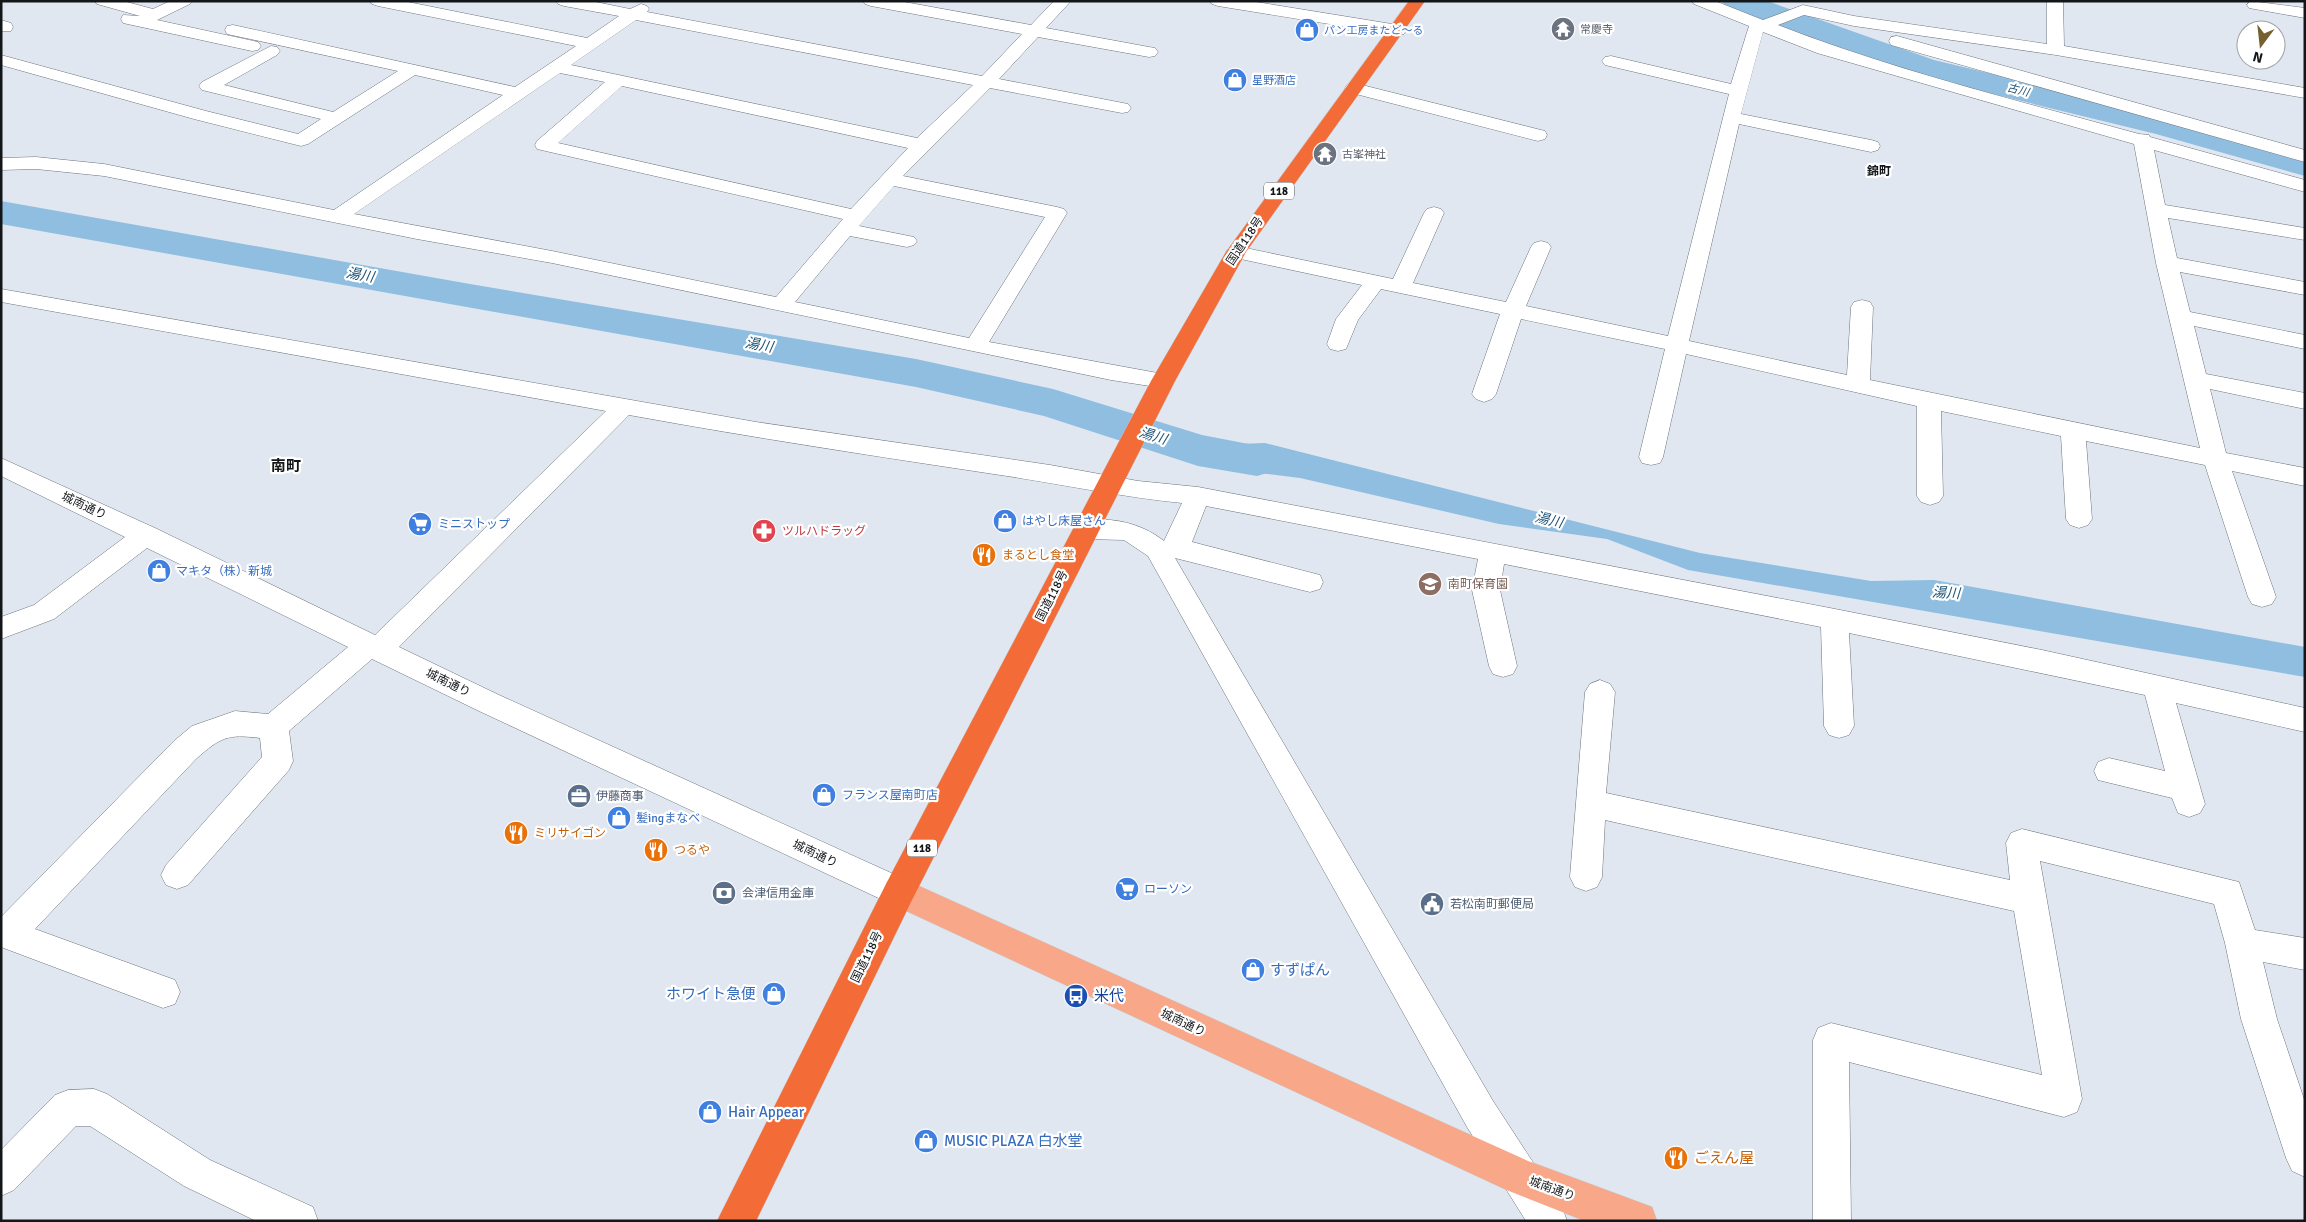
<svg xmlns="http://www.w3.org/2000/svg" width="2306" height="1222" font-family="Signika,'Noto Sans JP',sans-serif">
	<rect width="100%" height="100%" fill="#e0e7f1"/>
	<path fill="#8fbee0" d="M1265,443L1700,553L1871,581L1934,580L2305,647V677L1688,570L1607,539L1499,524L1300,478L1244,471L1203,460L1185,446Z"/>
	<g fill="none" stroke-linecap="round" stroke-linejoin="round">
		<g fill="#8fbee0" fill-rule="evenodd">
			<path d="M1722,1H1767L1934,60L2179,119L2305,154V176L2156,134L1911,74L1726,8Z"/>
			<path d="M1,201L470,284L916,359L1053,389L1202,435L1274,449L1281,460L1274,471L1257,476L1198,466L1044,416L916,387L1,224Z"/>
		</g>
		<g stroke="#6d747d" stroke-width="1">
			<g id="minor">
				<path d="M95,1H123L153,9L170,1H192L190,4L157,20L258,42L261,46L258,50L252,51L123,23L121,19L123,15L140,16L97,4Z"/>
				<path d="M370,1H403L587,38L619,16L564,6L558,4L556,1H591L630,9L641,4L647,6L649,9L647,12L982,76L1022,34L871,6L865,4L863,1H899L1031,25L1054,1H1071L1046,28L1149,47L1155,48L1158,52L1155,56L1149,57L1038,37L999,79L1128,104L1131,108L1128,112L1122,113L990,88L903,176L1057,207L1064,209L1067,213L989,342L1163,374L1171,376L1175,381L1171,386L1163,388L1111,380L552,263L417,239L104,176L36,169L1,170V158L36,157L104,164L334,210L503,95L415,75L308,144L301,146L194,119L1,65V55L206,111L298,134L321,119L202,90L199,86L202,82L271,46L277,47L280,51L277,55L224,85L333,112L398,71L227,34L225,30L227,26L233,25L515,87L576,46L378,6L372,4ZM636,20L973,85L917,138L571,65ZM560,73L605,82L537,141L535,145L537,149L843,219L776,297L552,251L354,214ZM622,86L908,148L851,209L558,143ZM894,186L1045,217L969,338L795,302L850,236L907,247L914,245L917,241L914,237L859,226Z"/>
				<path d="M1210,1H1250L1398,25L1404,26L1406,30L1404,34L1398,35L1218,6L1212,4Z"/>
				<path d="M1692,1H1715L1763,20L1803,5L1854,16L2047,44V1H2063L2064,46L2305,88V98L2056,55L1854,26L1804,15L1778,25C1893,70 2019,101 2139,134L2149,135L2150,137L2305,180V192L2154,150L2165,205L2305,228V240L2168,218L2177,258L2305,282V295L2180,272L2190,312L2305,335V349L2194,326L2206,374L2305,393V409L2210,389L2226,453L2305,468V486L2232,471L2276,597L2272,604L2262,607L2252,604L2248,597L2205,465L2086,441L2092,519L2088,525L2079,528L2070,525L2066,519L2061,436L1941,411L1943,496L1939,502L1930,505L1921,502L1917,496V406L1686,354L1663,457L1660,463L1651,465L1642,463L1639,457L1665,349L1521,319L1496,394L1492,399L1484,402L1476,399L1472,394L1500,314L1381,289L1358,320L1346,349L1338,351L1330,349L1327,344L1336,319L1362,285L1236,258L1229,256L1226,252L1229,248L1236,246L1393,279L1424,213L1427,209L1434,207L1441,209L1444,213L1413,283L1506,302L1531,247L1534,243L1541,241L1548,243L1551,247L1526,306L1668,336L1729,94L1605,65L1602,61L1605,57L1611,56L1731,84L1749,26L1694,4ZM1763,32L1817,53L2134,144L2156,263L2200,448L1870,380L1873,307L1870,302L1862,300L1854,302L1851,307L1847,375L1689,341L1739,124L1871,152L1878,150L1880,146L1878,142L1871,140L1741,114Z"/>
				<path d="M2250,1L2305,8V18L2249,8L2247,5Z"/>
				<path d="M1,20L11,23L13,27L11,31H1Z"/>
				<path d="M1897,36L2305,150V162L1891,45L1889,41L1891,37Z"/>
				<path d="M1354,83L1545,131L1547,135L1545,139L1538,141L1348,92L1345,88L1348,84Z"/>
				<path d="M1,289L756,422L1050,465L1138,481L1198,487L1835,609L2042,650L2305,708V732L2176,703L2205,804L2200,813L2189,817L2178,813L2172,798L2098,780L2094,771L2098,762L2109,758L2165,771L2145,695L1849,633L1854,726L1849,735L1839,738L1829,735L1824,726L1821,627L1504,564L1500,590L1517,666L1513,674L1503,677L1493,674L1489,666L1472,590L1478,559L1206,506L1192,542L1320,575L1323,582L1320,589L1310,592L1175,558L1493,1101L1562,1207L1567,1221H1526L1467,1127L1148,556L1124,540L1086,539L1077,537L1073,530L1077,523C1107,515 1140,522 1164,541L1182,503C1123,497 1065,485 1007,476C881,457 755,438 629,415L399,647L499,695L911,882L915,892L911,902L899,907L887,902L479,711L372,659L289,731L293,761L289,770L188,885L177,889L166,885L161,875L166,865L262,757L260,738C227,734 221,737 196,759L35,929L175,980L180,992L175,1004L163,1008L1,947V917L174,741L192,726L235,711L268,714L348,647L147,548L54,619L1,639V617L34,605L125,537L1,476V458L155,528L375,635L606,411L1,302Z"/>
				<path d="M1600,680L1610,684L1615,692L1606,793L2010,880L2006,843L2011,833L2022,829L2239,882L2255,930L2305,938V970L2263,962L2277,1019L2305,1102V1177L2292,1171L2286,1158L2241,1019L2225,943L2214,904L2040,861L2082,1099L2077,1112L2064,1117L1849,1062L1851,1221H1813V1040L1818,1028L1831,1023L2042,1075L2014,911L1605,820L1602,877L1597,887L1586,891L1575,887L1570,877L1585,692L1590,684Z"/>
				<path d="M94,1089L107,1094L210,1160L313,1207L318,1221H256L184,1186L90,1126H76L14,1190L1,1196V1150L55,1095L68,1090Z"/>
			</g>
		</g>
		<g stroke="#c6c7c8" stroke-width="1">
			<path id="major" d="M899,877L1528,1161L1652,1207L1657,1221H1585L1509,1191L887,902L883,892L887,882Z"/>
		</g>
		<g stroke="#c6c7c8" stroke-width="1">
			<path id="highway" d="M1409,1H1425L1246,252L1175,381L911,902L756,1221H717L887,882L1151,381L1226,252Z"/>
		</g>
		<use href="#minor" fill="#fff" fill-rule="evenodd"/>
		<use href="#major" fill="#f8a788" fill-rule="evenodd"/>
		<use href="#highway" fill="#f36c38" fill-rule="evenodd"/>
	</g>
	<defs>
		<g id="temple-disc" transform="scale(1.25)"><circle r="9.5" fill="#6b7280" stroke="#fff"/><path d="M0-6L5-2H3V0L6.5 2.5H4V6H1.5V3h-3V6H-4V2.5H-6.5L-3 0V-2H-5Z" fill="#fff"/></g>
		<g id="shop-disc" transform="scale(1.25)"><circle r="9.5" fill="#3f7fe0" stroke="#fff"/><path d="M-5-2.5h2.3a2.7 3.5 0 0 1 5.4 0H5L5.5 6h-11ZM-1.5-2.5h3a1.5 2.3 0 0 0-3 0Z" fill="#fff"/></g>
		<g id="supermarket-disc" transform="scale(1.25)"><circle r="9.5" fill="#3f7fe0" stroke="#fff"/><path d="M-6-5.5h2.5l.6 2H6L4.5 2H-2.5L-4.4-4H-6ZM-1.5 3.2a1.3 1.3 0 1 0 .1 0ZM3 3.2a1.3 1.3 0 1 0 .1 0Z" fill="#fff"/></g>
		<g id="pharmacy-disc" transform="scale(1.25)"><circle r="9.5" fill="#e0444e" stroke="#fff"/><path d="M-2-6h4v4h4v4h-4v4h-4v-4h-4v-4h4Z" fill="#fff"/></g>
		<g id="restaurant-disc" transform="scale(1.25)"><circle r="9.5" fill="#e8710a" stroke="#fff"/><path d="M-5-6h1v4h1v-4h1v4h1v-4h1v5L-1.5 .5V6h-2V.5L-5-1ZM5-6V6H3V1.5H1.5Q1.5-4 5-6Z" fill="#fff"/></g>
		<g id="school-disc" transform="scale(1.25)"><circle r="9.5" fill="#8d6e63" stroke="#fff"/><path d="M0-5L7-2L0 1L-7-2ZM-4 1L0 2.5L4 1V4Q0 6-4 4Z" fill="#fff"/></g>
		<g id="office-disc" transform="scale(1.25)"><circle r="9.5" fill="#5c6f8a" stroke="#fff"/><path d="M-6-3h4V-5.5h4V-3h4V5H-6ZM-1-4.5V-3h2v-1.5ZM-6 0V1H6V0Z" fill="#fff"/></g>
		<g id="bank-disc" transform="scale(1.25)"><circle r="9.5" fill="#5c6f8a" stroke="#fff"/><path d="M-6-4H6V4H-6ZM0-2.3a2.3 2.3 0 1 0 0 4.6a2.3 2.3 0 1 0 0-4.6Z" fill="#fff"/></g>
		<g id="civic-disc" transform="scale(1.25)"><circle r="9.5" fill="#5c6f8a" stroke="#fff"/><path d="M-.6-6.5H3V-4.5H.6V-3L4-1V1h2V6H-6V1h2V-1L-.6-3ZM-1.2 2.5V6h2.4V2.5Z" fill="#fff"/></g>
		<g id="bus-disc" transform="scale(1.25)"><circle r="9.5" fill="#1a4fb4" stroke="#fff"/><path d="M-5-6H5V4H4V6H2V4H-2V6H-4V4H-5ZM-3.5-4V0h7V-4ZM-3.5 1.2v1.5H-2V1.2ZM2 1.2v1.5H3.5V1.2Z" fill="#fff"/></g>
	</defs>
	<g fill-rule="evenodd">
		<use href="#temple-disc" x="1563" y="29"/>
		<use href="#shop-disc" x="1307" y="30"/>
		<use href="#shop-disc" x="1235" y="80"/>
		<use href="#temple-disc" x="1325" y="154"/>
		<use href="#shop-disc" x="1005" y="521"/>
		<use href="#supermarket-disc" x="420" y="524"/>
		<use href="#pharmacy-disc" x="764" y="531"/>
		<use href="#restaurant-disc" x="984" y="555"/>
		<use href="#shop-disc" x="159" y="571"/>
		<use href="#school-disc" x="1430" y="584"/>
		<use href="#shop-disc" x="824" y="795"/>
		<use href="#office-disc" x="579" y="796"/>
		<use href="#shop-disc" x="619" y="818"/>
		<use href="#restaurant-disc" x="516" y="833"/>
		<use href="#restaurant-disc" x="656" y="850"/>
		<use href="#supermarket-disc" x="1127" y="889"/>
		<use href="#bank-disc" x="724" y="893"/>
		<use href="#civic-disc" x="1432" y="904"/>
		<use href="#shop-disc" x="1253" y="970"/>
		<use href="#shop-disc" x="774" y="994"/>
		<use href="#bus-disc" x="1076" y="996"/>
		<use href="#shop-disc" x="710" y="1112"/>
		<use href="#shop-disc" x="926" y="1141"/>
		<use href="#restaurant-disc" x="1676" y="1158"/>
	</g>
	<g text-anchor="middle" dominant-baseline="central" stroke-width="4.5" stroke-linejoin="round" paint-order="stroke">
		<g font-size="11" fill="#5b616d" stroke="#fff" text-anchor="start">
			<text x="1580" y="29">常慶寺</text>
			<text x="1342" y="154">古峯神社</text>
		</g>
		<g font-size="11" fill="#366cbe" stroke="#fff" text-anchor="start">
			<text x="1324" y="30">パン工房またど～る</text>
			<text x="1252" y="80">星野酒店</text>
		</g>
		<g font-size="11" font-style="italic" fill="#1c5375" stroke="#fff">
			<text transform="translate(2018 90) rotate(14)">古川</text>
		</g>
		<g fill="#fff" stroke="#5a5c5e" stroke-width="1">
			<rect x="1264" y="182.5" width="30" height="17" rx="4"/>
			<rect x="907" y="839.5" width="30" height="17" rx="4"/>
		</g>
		<g font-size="11" font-weight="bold" fill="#131619">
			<text x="1279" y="191">118</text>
			<text x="922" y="848">118</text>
		</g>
		<g font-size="12" font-weight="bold" fill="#131619" stroke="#fff">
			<text x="1879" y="171">錦町</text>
		</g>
		<g font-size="12" fill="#131619" stroke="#fff">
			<text transform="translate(1245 241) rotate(-56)">国道118号</text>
			<text transform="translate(84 506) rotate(25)">城南通り</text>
			<text transform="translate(1052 596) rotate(-63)">国道118号</text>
			<text transform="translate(448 683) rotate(26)">城南通り</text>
			<text transform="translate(815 854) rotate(25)">城南通り</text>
			<text transform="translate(867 957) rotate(-64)">国道118号</text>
			<text transform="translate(1183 1023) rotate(25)">城南通り</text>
			<text transform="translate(1552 1189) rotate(20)">城南通り</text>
		</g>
		<g font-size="12" fill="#366cbe" stroke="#fff" text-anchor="start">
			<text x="1022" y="521">はやし床屋さん</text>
			<text x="438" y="524">ミニストップ</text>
			<text x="176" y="571">マキタ（株）新城</text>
			<text x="842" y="795">フランス屋南町店</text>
			<text x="636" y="818">髪ingまなべ</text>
			<text x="1144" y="889">ローソン</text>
		</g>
		<g font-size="12" fill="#be3a42" stroke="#fff" text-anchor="start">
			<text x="782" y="531">ツルハドラッグ</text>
		</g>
		<g font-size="12" fill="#c56008" stroke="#fff" text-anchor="start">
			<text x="1002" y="555">まるとし食堂</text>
			<text x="534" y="833">ミリサイゴン</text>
			<text x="674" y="850">つるや</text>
		</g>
		<g font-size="12" fill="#785e54" stroke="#fff" text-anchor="start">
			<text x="1448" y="584">南町保育園</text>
		</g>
		<g font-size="12" fill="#4e5e75" stroke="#fff" text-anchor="start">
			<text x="596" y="796">伊藤商事</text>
			<text x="742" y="893">会津信用金庫</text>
			<text x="1450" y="904">若松南町郵便局</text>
		</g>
		<g font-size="14" font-style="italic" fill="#1c5375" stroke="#fff">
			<text transform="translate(360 275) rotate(10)">湯川</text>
			<text transform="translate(759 345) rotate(10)">湯川</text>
			<text transform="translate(1153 436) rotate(17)">湯川</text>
			<text transform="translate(1549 520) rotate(13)">湯川</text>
			<text transform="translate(1946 593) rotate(3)">湯川</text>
		</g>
		<g font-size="15" font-weight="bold" fill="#131619" stroke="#fff">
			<text x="286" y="466">南町</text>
		</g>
		<g font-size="15" fill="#366cbe" stroke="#fff" text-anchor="start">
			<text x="1270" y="970">すずぱん</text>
			<text x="756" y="994" text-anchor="end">ホワイト急便</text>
			<text x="728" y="1112">Hair Appear</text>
			<text x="944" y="1141">MUSIC PLAZA 白水堂</text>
		</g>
		<g font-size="15" fill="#164399" stroke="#fff" text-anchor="start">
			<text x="1094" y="996">米代</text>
		</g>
		<g font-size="15" fill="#c56008" stroke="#fff" text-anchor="start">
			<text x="1694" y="1158">ごえん屋</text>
		</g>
	</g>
	<rect width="2306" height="1222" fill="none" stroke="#131619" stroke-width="5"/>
	<g transform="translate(2261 45) rotate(195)"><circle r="24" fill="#ffffff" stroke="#a1a2a3"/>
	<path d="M0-4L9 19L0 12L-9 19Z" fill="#776030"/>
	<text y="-8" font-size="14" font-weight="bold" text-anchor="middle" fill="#131619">N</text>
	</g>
</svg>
